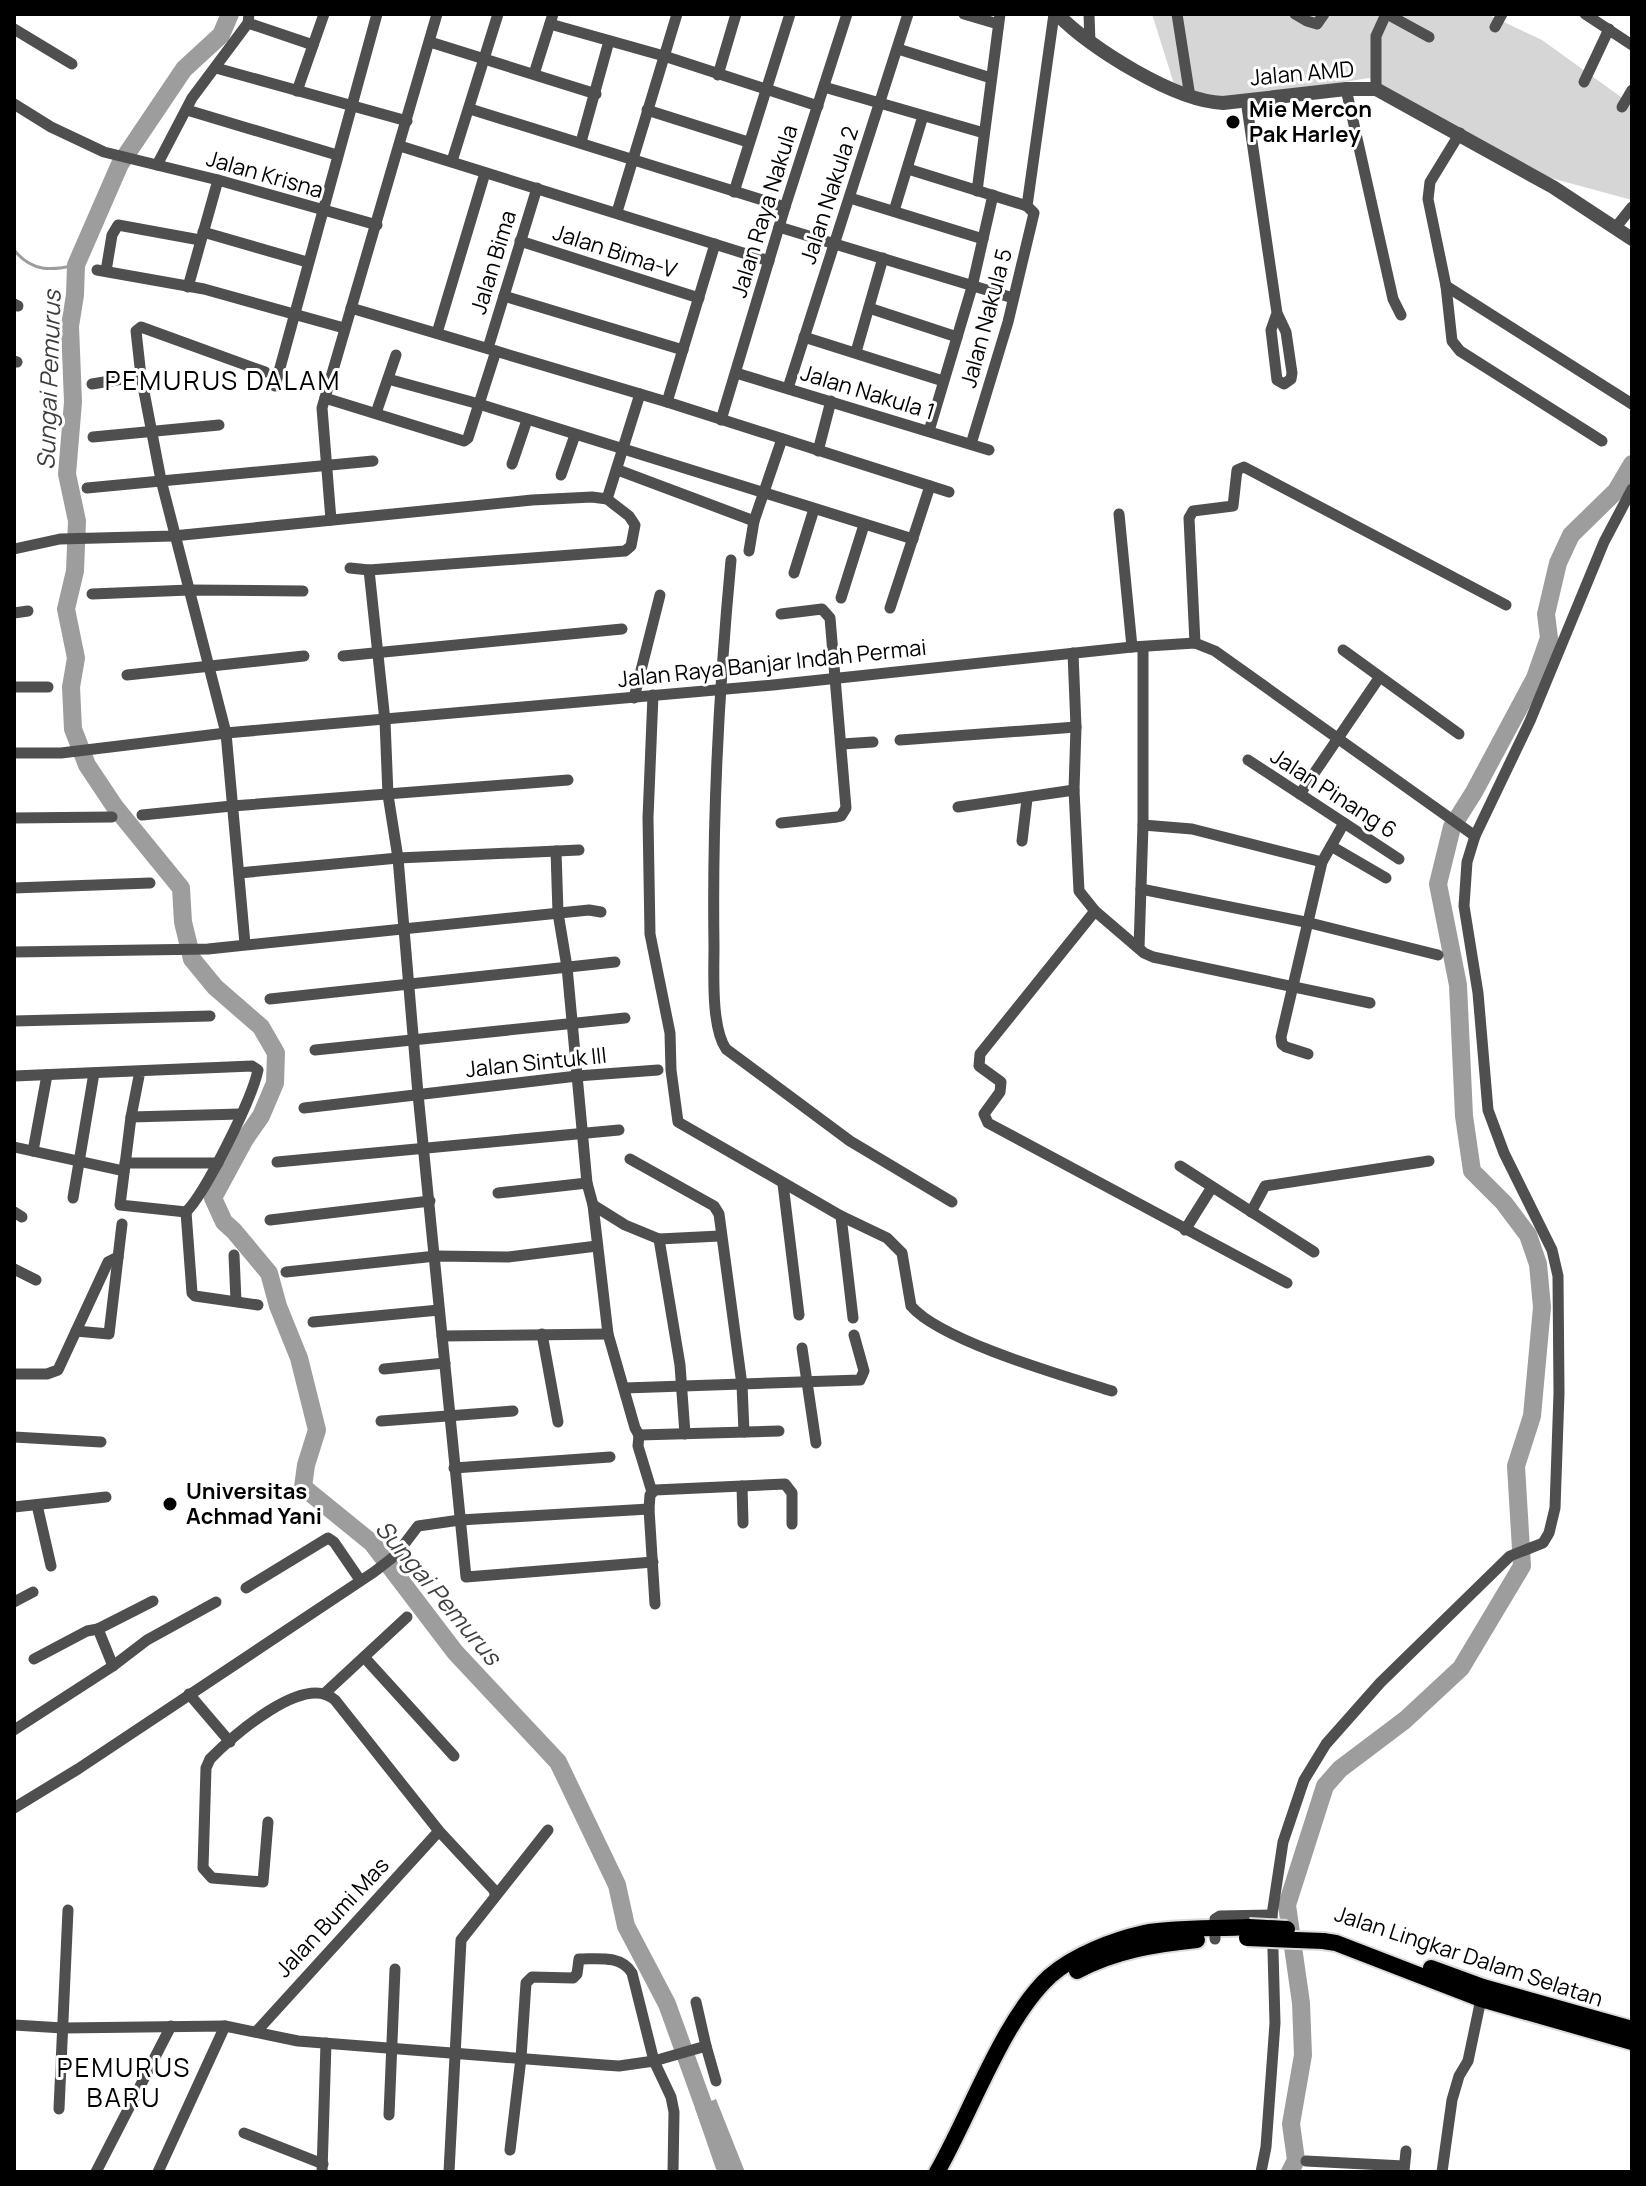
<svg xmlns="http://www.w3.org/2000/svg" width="1646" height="2186" font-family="Manrope,sans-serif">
	<rect width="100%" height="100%" fill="#fff"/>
	<path fill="#d6d6d6" d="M1152,14H1487L1542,40L1632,105V200L1547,177L1369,78L1267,94L1207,100L1174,84Z"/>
	<path fill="#9d9d9d" d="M716,2099L745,2172H719L716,2169L695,2108Z"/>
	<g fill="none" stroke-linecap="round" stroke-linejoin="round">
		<path stroke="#9d9d9d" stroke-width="3" d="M14,250C32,272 51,271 76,265"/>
		<g stroke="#9d9d9d" stroke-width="18">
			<path d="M230,14L221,35L184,69L120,164L76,265L75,295L70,326L73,402L67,474L77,521L75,571L66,609L76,658L71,687L73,729L87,765L115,807L181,888L183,922L192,959L215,987L261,1027L276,1053L275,1083L261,1116L245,1139L213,1198L224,1222L234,1231L269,1273L278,1306L299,1358L317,1430L306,1465L303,1487L372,1543L455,1652L558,1762L617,1885L626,1926L667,2004L711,2126"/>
			<path d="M1290,2172L1296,2160L1291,2124L1303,2055L1301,2003L1287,1905L1325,1786L1340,1769L1405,1720L1461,1668L1522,1566L1516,1466L1532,1416L1542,1307L1538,1264L1528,1235L1504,1203L1472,1171L1464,1116L1458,985L1438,884L1452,827L1474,792L1535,678L1549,638L1546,614L1558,563L1571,535L1616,491L1632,464"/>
		</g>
		<g stroke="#dbdbdb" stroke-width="20">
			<g id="primary">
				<path d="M1323,1941L1336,1943L1481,1999L1632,2042"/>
				<path d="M1431,1968L1483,1987L1632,2029"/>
				<path d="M1077,1971C1114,1951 1156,1944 1197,1940"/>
				<path d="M937,2172C970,2115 1003,2019 1050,1976C1074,1955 1113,1940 1144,1933C1175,1927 1217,1929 1249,1927"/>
			</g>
		</g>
		<g stroke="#4f4f4f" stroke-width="11">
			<path d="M964,14L998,24"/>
			<path d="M1089,14L1090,43"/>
			<path d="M1177,14L1190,97"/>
			<path d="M1295,14L1307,21L1317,24L1324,14"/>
			<path d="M1387,14L1429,37"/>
			<path d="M1585,14L1632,45"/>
			<path d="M248,23L313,45"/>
			<path d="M550,24L664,56L818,106"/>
			<path d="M1495,27L1502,14"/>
			<path d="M14,29L72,64"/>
			<path d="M430,42L596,94"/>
			<path d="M898,49L991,78"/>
			<path d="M216,68L407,121"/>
			<path d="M534,74L553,14"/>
			<path d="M718,75L736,14"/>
			<path d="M1584,82L1609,29"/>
			<path d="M824,87L984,133"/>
			<path d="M1346,89L1393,299L1401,315"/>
			<path d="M1376,89V36L1386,14"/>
			<path d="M297,91L324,14"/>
			<path d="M1246,100L1277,313L1286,332L1292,373L1291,379L1284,384L1277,380L1271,330L1277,313"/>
			<path d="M14,104L51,127L104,152L218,180L377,225"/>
			<path d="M1622,107L1632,90"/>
			<path d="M470,109L785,207"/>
			<path d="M187,110L337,155"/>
			<path d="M647,110L748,142"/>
			<path d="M1460,133L1430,182L1428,199L1446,286L1452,341L1460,351L1602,441"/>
			<path d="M581,142L609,41"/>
			<path d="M400,146L769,261"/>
			<path d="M452,161L498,14"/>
			<path d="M157,165L192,98L248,23L249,14"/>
			<path d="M908,169L1027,206"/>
			<path d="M977,191L1000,14"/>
			<path d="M734,192L790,14"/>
			<path d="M850,198L983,239"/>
			<path d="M1027,206L1054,14"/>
			<path d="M894,211L923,116"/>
			<path d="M617,212L677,14"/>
			<path d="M779,227L1013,298"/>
			<path d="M1616,227L1632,207"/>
			<path d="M203,232L307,262"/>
			<path d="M520,241L699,298"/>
			<path d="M97,270L204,289L344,328"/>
			<path d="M106,271L112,235L118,225L200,240"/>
			<path d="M1446,286L1632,404"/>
			<path d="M188,287L218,180"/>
			<path d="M504,296L683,350"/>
			<path d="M14,304L18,306"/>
			<path d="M351,308L667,402L949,492"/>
			<path d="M869,308L957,337"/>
			<path d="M437,333L485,173"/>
			<path d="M804,337L943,381"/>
			<path d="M488,348L537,188"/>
			<path d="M856,352L883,258"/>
			<path d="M14,361L17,362"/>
			<path d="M736,373L989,450"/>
			<path d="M388,379L479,404L913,539"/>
			<path d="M92,384L141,376"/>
			<path d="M275,386L377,14"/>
			<path d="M788,388L908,14"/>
			<path d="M325,398L464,441L468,438L496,351"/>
			<path d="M667,402L715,244"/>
			<path d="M376,413L396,355"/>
			<path d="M721,420L785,207L847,14"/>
			<path d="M929,431L972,287L993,195"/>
			<path d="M93,437L219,425"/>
			<path d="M971,444L1008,322L1034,213L1027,206"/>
			<path d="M818,451L831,401"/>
			<path d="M512,464L527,420"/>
			<path d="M618,470L754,521"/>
			<path d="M561,475L575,435"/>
			<path d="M87,488L373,461"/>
			<path d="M607,499L640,394"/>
			<path d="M1119,514L1132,647"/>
			<path d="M331,520L322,408L437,14"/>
			<path d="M14,549L60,539L173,536L532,500L592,497L607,499L629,516L635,525L631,546L625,551L369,570L350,568"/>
			<path d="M749,551L754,521L782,439"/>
			<path d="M731,560C719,688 712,817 714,946C714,973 711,1027 726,1049L850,1141L952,1202"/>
			<path d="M369,570L385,721L388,795L398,858L418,1094L466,1577L653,1562"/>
			<path d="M794,573L814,509"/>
			<path d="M92,594L189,590L303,591"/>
			<path d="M841,598L864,525"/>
			<path d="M890,608L930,486"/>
			<path d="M14,613L28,611"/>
			<path d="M1195,643L1189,518L1193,511L1233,506L1237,470L1244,467L1506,605"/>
			<path d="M1343,650L1459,734"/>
			<path d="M343,656L622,629"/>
			<path d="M127,675L304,656"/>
			<path d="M14,687H48"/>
			<path d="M653,695L648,818L650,934L670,1033L671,1070L678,1122L841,1216L887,1238L902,1253L911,1306C941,1341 1064,1376 1112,1391"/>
			<path d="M634,698L660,595"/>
			<path d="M900,740L1076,727"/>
			<path d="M842,744L873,742"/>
			<path d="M14,753H61L226,733L773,685L1132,647L1195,643L1215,651L1475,836"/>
			<path d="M1248,760L1399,859"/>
			<path d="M1074,790L1079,891L1095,911L1144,953L1153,957L1370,1003"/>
			<path d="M1300,794L1379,678"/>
			<path d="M958,807L1074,790L1076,727L1073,653"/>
			<path d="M142,815L232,806L568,780"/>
			<path d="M14,818L112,817"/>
			<path d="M781,823L837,817L841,816L846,808L830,618L822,609L781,614"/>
			<path d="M1143,825L1192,829L1322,862"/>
			<path d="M1022,841L1027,799"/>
			<path d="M1331,846L1386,878"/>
			<path d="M556,851L558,913L567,967L587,1183L593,1205L608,1334L635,1428L639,1435L638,1446L652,1492"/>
			<path d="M239,873L398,858L579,850"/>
			<path d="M14,888L150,883"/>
			<path d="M1141,889L1310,923L1438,955"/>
			<path d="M1095,911L980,1054L979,1066L1001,1082L1000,1092L984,1114L988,1123L1287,1283"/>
			<path d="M245,944L226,733L161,480L141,376L136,331L141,327L265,372"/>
			<path d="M1139,948L1143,825V647"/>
			<path d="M14,952L208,949L589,910L601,912"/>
			<path d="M270,999L615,962"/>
			<path d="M14,1021L210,1016"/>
			<path d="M315,1050L625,1018"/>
			<path d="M1308,1054L1286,1047L1282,1044L1281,1037L1322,862L1344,823"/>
			<path d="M14,1076L252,1066L258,1070C252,1099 206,1192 186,1212L120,1205L131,1117L140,1071"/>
			<path d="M304,1108L577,1076L658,1070"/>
			<path d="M131,1117L240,1114"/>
			<path d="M14,1147L124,1171"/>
			<path d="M33,1151L47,1075"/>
			<path d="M630,1159L714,1206L719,1214L742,1385L744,1432"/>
			<path d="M277,1162L619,1130"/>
			<path d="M125,1163H218"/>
			<path d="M1180,1166L1314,1252"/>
			<path d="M783,1184L799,1315"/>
			<path d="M498,1193L587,1183"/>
			<path d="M73,1198L94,1073"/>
			<path d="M593,1205L625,1225L659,1239L720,1236"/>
			<path d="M14,1212L22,1217"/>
			<path d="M186,1212L192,1293L195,1296L258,1305"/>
			<path d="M1251,1212L1265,1186L1429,1161"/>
			<path d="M841,1216L853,1318"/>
			<path d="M270,1220L430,1201"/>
			<path d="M1185,1230L1212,1187"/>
			<path d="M659,1239L680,1365L685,1434"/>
			<path d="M234,1255L236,1301"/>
			<path d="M14,1269L36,1280"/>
			<path d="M286,1272L436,1256L508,1257L597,1246"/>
			<path d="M313,1322L439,1310"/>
			<path d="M76,1331L109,1334L122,1224"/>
			<path d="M542,1334L558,1422"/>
			<path d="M442,1336L608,1334"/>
			<path d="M802,1348L816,1443"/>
			<path d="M384,1369L445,1363"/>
			<path d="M14,1374H47L58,1370L108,1262L118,1257"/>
			<path d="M625,1388L860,1380L864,1371L854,1335"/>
			<path d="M381,1421L513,1411"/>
			<path d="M639,1435L779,1431"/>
			<path d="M14,1437L101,1442"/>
			<path d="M454,1468L610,1457"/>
			<path d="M742,1486L743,1523"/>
			<path d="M37,1505L51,1566"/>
			<path d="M14,1507L106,1497"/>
			<path d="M246,1588L328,1538L334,1542L360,1580"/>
			<path d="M14,1602L33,1592"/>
			<path d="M655,1604L649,1509L650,1495L655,1490L785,1484L792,1493V1524"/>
			<path d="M364,1657L454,1756"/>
			<path d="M34,1659L87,1631L98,1629"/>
			<path d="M113,1666L98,1629L153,1601"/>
			<path d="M325,1693L407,1617"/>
			<path d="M189,1694L230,1742"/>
			<path d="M14,1730L113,1666L147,1640L216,1602"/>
			<path d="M14,1808L78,1769L374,1572L396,1555L418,1526L460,1520L649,1509"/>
			<path d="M268,1822L263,1882L212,1878L203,1868L206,1768L210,1759C232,1737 304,1672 335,1700L439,1831L494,1890L495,1894"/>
			<path d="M1215,1939V1919L1220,1916L1272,1915"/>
			<path d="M696,2002L706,2046"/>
			<path d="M14,2025L63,2028L225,2026L298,2041L604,2065L619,2066L654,2061L671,2097L674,2112L673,2172"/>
			<path d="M256,2032L439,1831"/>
			<path d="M59,2109L68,1910"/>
			<path d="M389,2115L395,1969"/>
			<path d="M244,2133L323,2164"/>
			<path d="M510,2150L521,2058L526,1983L532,1977L573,1978L577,1974L579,1959C598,1959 621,1955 632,1973L654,2061L706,2046L716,2081"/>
			<path d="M1306,2161L1404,2166"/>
			<path d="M1404,2171L1406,2151"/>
			<path d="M96,2172L171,2026"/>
			<path d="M158,2172L225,2026"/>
			<path d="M322,2172L326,2043"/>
			<path d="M449,2172L461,1940L548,1830"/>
			<path d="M1261,2172L1266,2147L1275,2023L1272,1915L1283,1842L1304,1780L1326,1744L1380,1683L1510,1556L1543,1543L1549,1533L1555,1508L1559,1393L1558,1276L1552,1250L1504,1153L1488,1110L1478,993L1464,906L1467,862L1475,836L1530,721L1604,542L1632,489"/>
			<path d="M1442,2172L1452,2100L1459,2076L1468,2061L1481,1999"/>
		</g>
		<path stroke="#4f4f4f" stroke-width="14" d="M1057,14C1091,48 1174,101 1223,103L1346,89H1376L1553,187L1632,239"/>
		<use href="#primary" stroke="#000" stroke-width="16"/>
		<g stroke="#dbdbdb" stroke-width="20" stroke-linecap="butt">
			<g id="primary-bridge">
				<path d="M1249,1927L1287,1929"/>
				<path d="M1247,1938L1323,1941"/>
			</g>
		</g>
		<use href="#primary-bridge" stroke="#000" stroke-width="16"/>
	</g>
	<g fill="#000" stroke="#fff" stroke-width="3">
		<circle cx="1233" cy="122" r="8"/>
		<circle cx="170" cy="1504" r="8"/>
	</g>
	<g text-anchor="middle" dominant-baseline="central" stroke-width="6" stroke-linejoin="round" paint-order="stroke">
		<g font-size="22" fill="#000" stroke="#fff">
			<text transform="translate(1302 73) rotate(-5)">Jalan AMD</text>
			<text transform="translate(265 174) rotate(16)">Jalan Krisna</text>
			<text transform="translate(829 195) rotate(-72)">Jalan Nakula 2</text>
			<text transform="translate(764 211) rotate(-73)">Jalan Raya Nakula</text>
			<text transform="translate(615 251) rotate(18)">Jalan Bima-V</text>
			<text transform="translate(493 262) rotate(-73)">Jalan Bima</text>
			<text transform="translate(986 318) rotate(-75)">Jalan Nakula 5</text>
			<text transform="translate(868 392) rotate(17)">Jalan Nakula 1</text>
			<text transform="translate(772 663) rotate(-6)">Jalan Raya Banjar Indah Permai</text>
			<text transform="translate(1334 793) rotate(33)">Jalan Pinang 6</text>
			<text transform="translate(536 1062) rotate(-6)">Jalan Sintuk III</text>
			<text transform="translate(332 1917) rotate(-47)">Jalan Bumi Mas</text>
			<text transform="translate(1469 1956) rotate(18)">Jalan Lingkar Dalam Selatan</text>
		</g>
		<g font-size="22" font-weight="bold" fill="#000" stroke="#fff" text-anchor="start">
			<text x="1249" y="109">Mie Mercon<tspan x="1249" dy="25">Pak Harley</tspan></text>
			<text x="186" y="1491">Universitas<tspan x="186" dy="25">Achmad Yani</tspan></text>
		</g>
		<g font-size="24" font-style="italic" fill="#3e3e3e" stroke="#fff">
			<text transform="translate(48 380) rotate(-88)">Sungai Pemurus</text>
			<text transform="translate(439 1592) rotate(50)">Sungai Pemurus</text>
		</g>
		<g font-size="26" letter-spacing="2" fill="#000" stroke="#fff">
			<text x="223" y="380">PEMURUS DALAM</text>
			<text x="124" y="2067">PEMURUS<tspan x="124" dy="30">BARU</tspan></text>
		</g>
	</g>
	<rect width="1646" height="2186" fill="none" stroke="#000000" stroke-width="32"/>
</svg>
